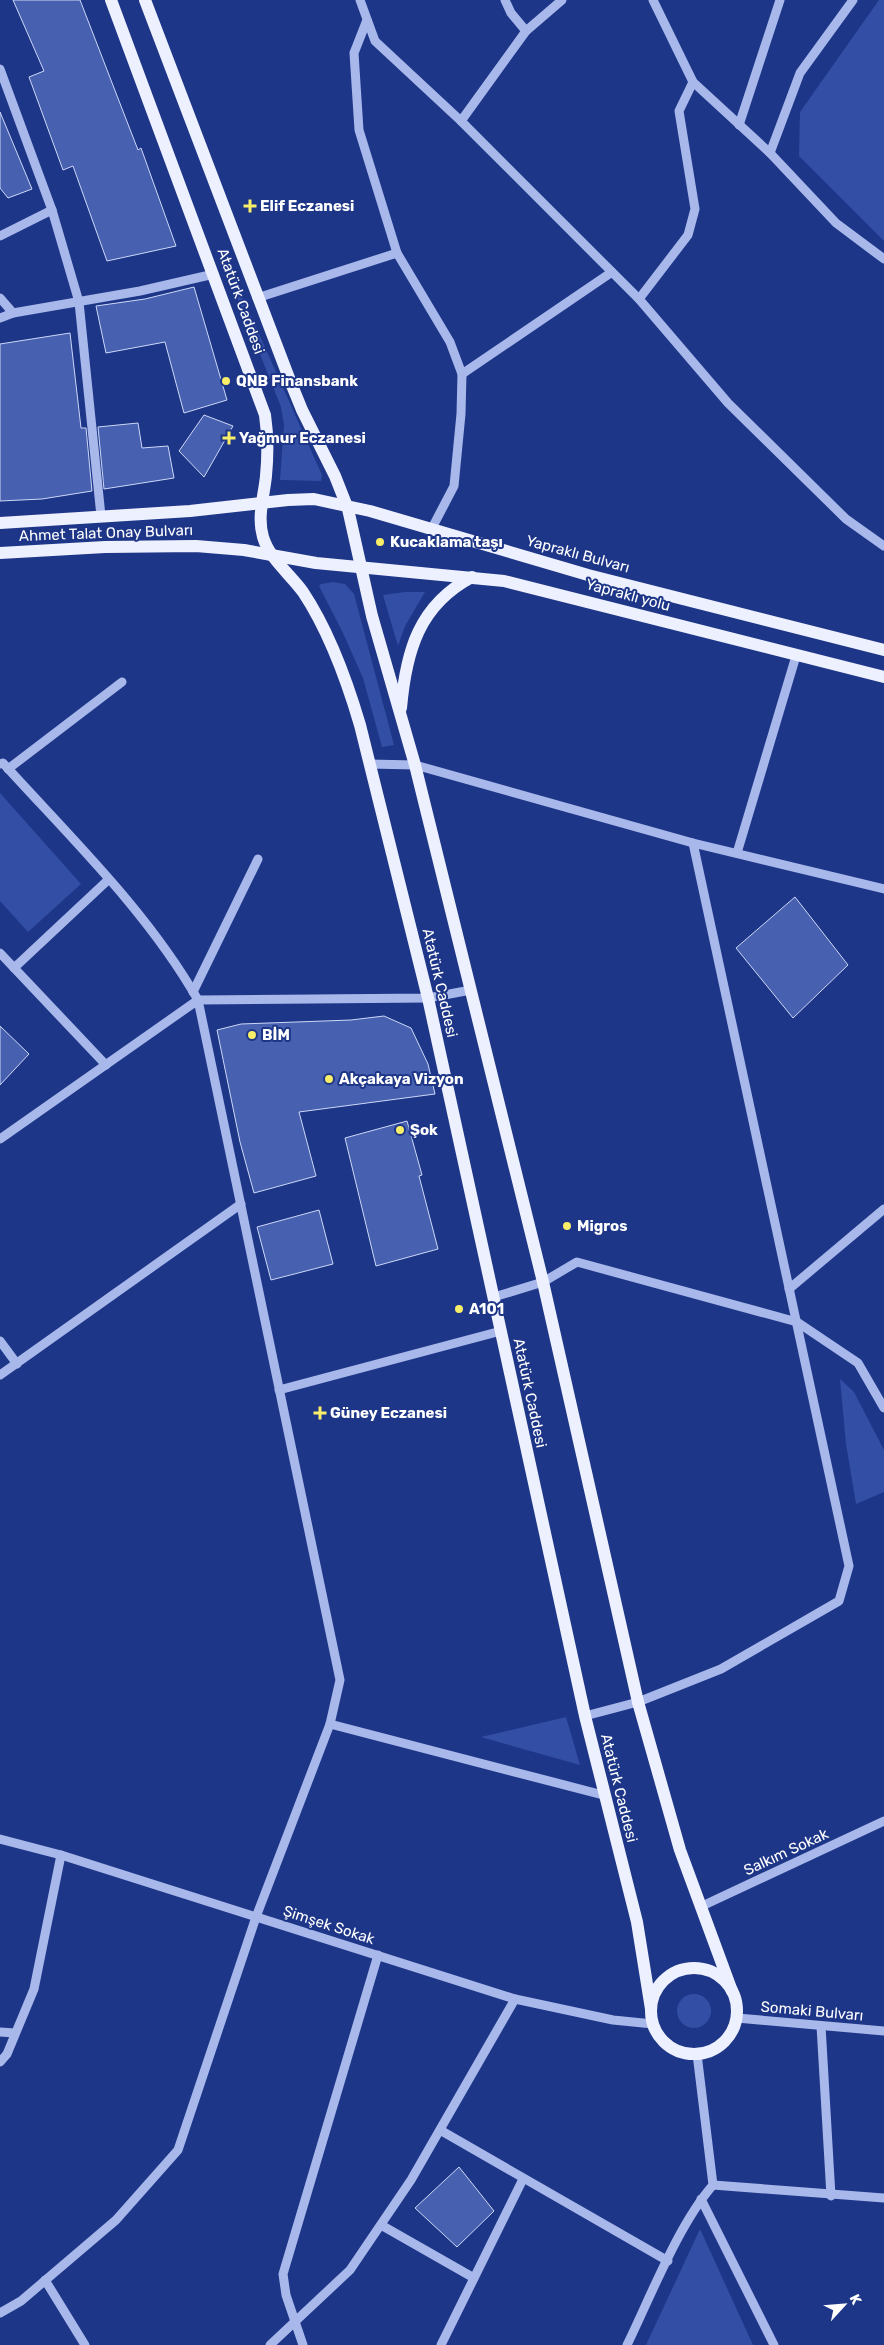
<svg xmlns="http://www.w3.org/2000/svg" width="884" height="2345" font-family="Rubik,sans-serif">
	<rect width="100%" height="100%" fill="#1e3688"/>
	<g fill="#324ea5">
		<path d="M879,0H884V241L799,156L800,112Z"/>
		<path d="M234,278L322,475L321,481L280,480L284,425L281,407L230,279Z"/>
		<path d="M333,582L345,584L354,594L394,745L382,747L363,678L343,633L319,586L321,584Z"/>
		<path d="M405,592H425L405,626L398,646L383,595Z"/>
		<path d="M0,793L81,884L28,932L0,901Z"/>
		<path d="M840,1379L854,1392L884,1450V1492L856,1504L846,1444Z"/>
		<path d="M566,1717L580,1765L481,1737Z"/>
		<circle cx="694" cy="2011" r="17"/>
		<path d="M700,2229L753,2345H646Z"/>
	</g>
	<g fill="#4760b0" stroke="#cdd8f8">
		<path d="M13,0H80L138,150L141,148L176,246L107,261L73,166L63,170L29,77L44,71Z"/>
		<path d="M0,112L32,189L8,198L0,188Z"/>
		<path d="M194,287L227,400L184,413L165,342L106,353L96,306L145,299Z"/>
		<path d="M70,333L81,428H86L92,491L42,499L0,501V344Z"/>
		<path d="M204,415L233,426L204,477L179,451Z"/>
		<path d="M138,423L142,448L168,446L174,478L104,489L98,427Z"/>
		<path d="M795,897L848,965L793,1018L736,948Z"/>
		<path d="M384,1016L411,1028L428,1064L435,1094L299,1112L316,1176L254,1193L240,1142L217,1030L241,1024L351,1020Z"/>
		<path d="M0,1026L29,1054L0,1085Z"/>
		<path d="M407,1121L422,1175L419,1176L438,1249L376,1266L345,1138Z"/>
		<path d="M319,1210L333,1264L271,1280L257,1227Z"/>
		<path d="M459,2167L494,2211L457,2247L415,2208Z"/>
	</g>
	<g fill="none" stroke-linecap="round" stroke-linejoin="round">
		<g stroke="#a8b8eb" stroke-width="9">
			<path d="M360,0L375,41L461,121L639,299L728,403L846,519L884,546"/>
			<path d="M505,0L511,13L526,31"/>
			<path d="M653,0L693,82L770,153L836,223L884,259"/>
			<path d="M367,20L354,53L359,130L397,253L450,342L462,374L461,414L454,486L431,530"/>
			<path d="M0,69L52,210L79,302L101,516"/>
			<path d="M461,121L526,31L562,0"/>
			<path d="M739,125L780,0"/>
			<path d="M770,153L800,73L853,0"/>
			<path d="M0,236L52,210"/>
			<path d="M0,298L13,313"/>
			<path d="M257,298L397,253"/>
			<path d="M639,299L688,235L695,209L679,111L693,82"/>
			<path d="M0,318L13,313L140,291L214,274"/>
			<path d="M462,374L612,272"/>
			<path d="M0,764L3,763C71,838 148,912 198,1000L340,1680L330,1724L256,1917L178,2150L116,2220L21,2301L0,2313"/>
			<path d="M369,764L415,765L693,843L884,889"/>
			<path d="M8,769L122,682"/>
			<path d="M737,853L796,656"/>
			<path d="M0,953L106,1065"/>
			<path d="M14,968L108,880"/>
			<path d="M193,992L258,859"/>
			<path d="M0,1139L198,1000L428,998L471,990"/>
			<path d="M789,1289L884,1209"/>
			<path d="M494,1297L543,1282L577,1262L797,1322L858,1363L884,1408"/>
			<path d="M0,1341L17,1364"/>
			<path d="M0,1375L241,1204"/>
			<path d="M279,1390L501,1331"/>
			<path d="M585,1716L638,1702L721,1669L839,1601L849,1566L693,843"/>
			<path d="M330,1724L603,1795"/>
			<path d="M0,1839L61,1855L515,1999L613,2020L653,2024"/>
			<path d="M700,1907L884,1821"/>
			<path d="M737,2018L884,2031"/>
			<path d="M821,2026L831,2196"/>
			<path d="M0,2032L15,2033"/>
			<path d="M0,2062L7,2054L34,1989L61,1855"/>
			<path d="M440,2130L668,2261"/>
			<path d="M713,2185L884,2198"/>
			<path d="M701,2199L774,2345"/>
			<path d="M381,2225L474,2278"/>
			<path d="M45,2280L85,2345"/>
			<path d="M270,2345L350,2270L411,2180L515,1999"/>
			<path d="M303,2345L286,2295L283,2274L378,1955"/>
			<path d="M441,2345L523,2179"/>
			<path d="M627,2345C651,2296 678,2225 713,2185L697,2054"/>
		</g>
		<g stroke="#edf0fe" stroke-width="12">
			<path d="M111,0L265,415C268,435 268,455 266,476C264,496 257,517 263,537C269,558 290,574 303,592C329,631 347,681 360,725L428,998L585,1716L637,1922L651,2009"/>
			<path d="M145,0L289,378L302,410L335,476L348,509L372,616L415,765L543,1282L638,1702L680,1850L732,1991"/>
			<path d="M0,523L190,511L288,500L314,499L370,511L588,575L884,650"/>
			<path d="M0,553L105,547L196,546L244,550L316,563L504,581L884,677"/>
			<path d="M401,708C406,651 419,605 472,577"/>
			<circle cx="694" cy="2011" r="43"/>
		</g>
	</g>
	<g fill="#f9ee68" stroke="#1e3688" stroke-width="2">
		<path d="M247.5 198.5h5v5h5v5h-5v5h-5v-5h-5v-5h5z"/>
		<circle cx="226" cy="381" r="5"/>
		<path d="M226.5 430.5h5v5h5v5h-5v5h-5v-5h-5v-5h5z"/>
		<circle cx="380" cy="542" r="5"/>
		<circle cx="252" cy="1035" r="5"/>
		<circle cx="329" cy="1079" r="5"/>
		<circle cx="400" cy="1130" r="5"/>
		<circle cx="567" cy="1226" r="5"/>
		<circle cx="459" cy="1309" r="5"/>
		<path d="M317.5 1405.5h5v5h5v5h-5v5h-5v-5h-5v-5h5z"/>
	</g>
	<g text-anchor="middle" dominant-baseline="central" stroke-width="4" stroke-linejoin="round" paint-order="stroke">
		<g font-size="15" font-weight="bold" fill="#fff" stroke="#1e3688" text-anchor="start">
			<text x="260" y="206">Elif Eczanesi</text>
			<text x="236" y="381">QNB Finansbank</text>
			<text x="239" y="438">Yağmur Eczanesi</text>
			<text x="390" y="542">Kucaklama taşı</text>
			<text x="262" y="1035">BİM</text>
			<text x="339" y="1079">Akçakaya Vizyon</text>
			<text x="410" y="1130">Şok</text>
			<text x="577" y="1226">Migros</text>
			<text x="469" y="1309">A101</text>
			<text x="330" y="1413">Güney Eczanesi</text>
		</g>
		<g font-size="15" fill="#fff" stroke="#1e3688">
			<text transform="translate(241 301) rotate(70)">Atatürk Caddesi</text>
			<text transform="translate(106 533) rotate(-2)">Ahmet Talat Onay Bulvarı</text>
			<text transform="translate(578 554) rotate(15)">Yapraklı Bulvarı</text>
			<text transform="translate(628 595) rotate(15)">Yapraklı yolu</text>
			<text transform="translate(440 983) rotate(77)">Atatürk Caddesi</text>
			<text transform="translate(530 1393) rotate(78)">Atatürk Caddesi</text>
			<text transform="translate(619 1788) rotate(76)">Atatürk Caddesi</text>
			<text transform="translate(786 1852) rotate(-25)">Salkım Sokak</text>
			<text transform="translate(329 1925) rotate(18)">Şimşek Sokak</text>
			<text transform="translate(812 2011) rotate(5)">Somaki Bulvarı</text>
		</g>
	</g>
	<g transform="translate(844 2305) rotate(64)" stroke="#1e3688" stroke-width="4" paint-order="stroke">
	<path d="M0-4L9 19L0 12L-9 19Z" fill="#ffffff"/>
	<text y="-8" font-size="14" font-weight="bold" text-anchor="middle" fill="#ffffff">K</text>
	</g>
</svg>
